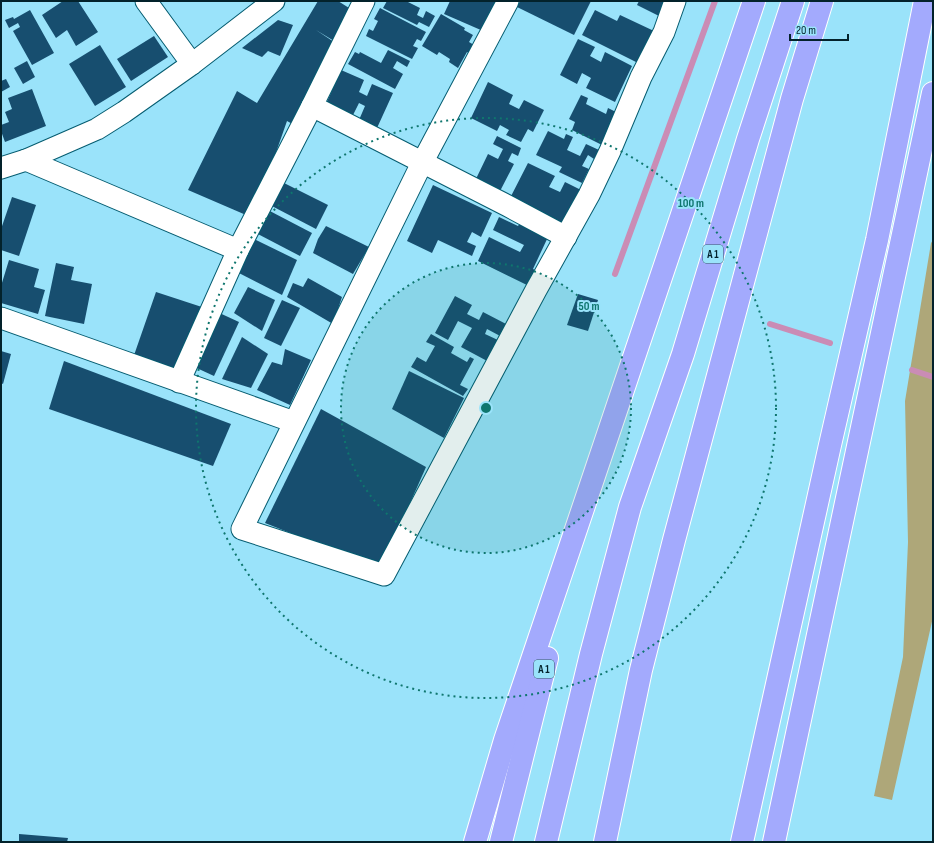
<svg xmlns="http://www.w3.org/2000/svg" width="934" height="843" font-family="'Sofia Sans Condensed',sans-serif">
	<rect width="100%" height="100%" fill="#9ae3fa"/>
	<path fill="#aea779" d="M933,240V617L892,800L874,796L903,657L908,542L905,401L931,243Z"/>
	<g fill="none" stroke-linecap="round" stroke-linejoin="round">
		<g stroke="#ca8cb5" stroke-width="6">
			<path d="M615,274L715,1"/>
			<path d="M770,324L830,343"/>
			<path d="M912,370L933,377"/>
		</g>
	</g>
	<g fill="#174e6f">
		<path d="M63,1H78L98,32L76,46L67,30L56,38L42,15Z"/>
		<path d="M318,1H338L357,13L339,44L316,30L337,44L296,126L287,121L253,218L188,190L237,91L257,103Z"/>
		<path d="M387,1H406L420,8L417,15L423,18L426,11L435,16L429,27L419,22L417,25L383,8Z"/>
		<path d="M450,1H503L490,34L444,14Z"/>
		<path d="M520,1H591L574,35L517,7Z"/>
		<path d="M639,1H669L661,17L637,5Z"/>
		<path d="M380,8L426,32L421,41L417,39L413,46L418,48L412,59L366,36L369,29L373,31L378,21L374,19Z"/>
		<path d="M30,10L54,53L32,65L13,31L20,27L18,23L9,28L5,20L13,17L14,19Z"/>
		<path d="M595,10L617,21L620,15L654,31L638,63L582,35Z"/>
		<path d="M441,14L465,28L464,30L473,35L469,42L474,45L469,53L467,52L458,68L449,62L450,59L439,52L437,55L422,46Z"/>
		<path d="M278,20L293,25L280,56L268,51L262,57L242,48Z"/>
		<path d="M154,36L168,57L131,81L117,59Z"/>
		<path d="M578,39L595,47L590,56L601,62L605,52L632,66L615,102L586,88L591,78L582,73L577,84L560,75Z"/>
		<path d="M100,45L126,87L95,106L69,64Z"/>
		<path d="M388,50L410,61L407,67L397,61L393,68L403,74L395,89L348,64L355,52L359,54L360,52L381,63Z"/>
		<path d="M27,61L35,77L23,84L14,68Z"/>
		<path d="M341,70L364,80L359,92L367,96L372,84L393,93L377,128L359,120L365,106L359,103L352,117L326,104Z"/>
		<path d="M6,79L10,87L1,92V81Z"/>
		<path d="M488,82L513,95L509,104L519,109L524,100L544,110L533,132L528,129L521,142L506,135L509,130L500,125L497,131L471,118Z"/>
		<path d="M32,89L46,126L5,142L1,131V125L9,122L5,112L12,109L8,98Z"/>
		<path d="M581,95L588,98L586,104L606,114L608,108L620,114L604,146L572,130L575,122L569,119Z"/>
		<path d="M548,131L564,139L566,134L573,137L567,150L580,156L586,144L599,150L594,159L588,155L582,166L589,169L582,183L559,172L562,167L536,155Z"/>
		<path d="M497,136L521,148L518,156L512,153L508,161L514,164L498,195L474,183L488,154L498,159L503,149L493,144Z"/>
		<path d="M528,163L555,176L549,187L560,192L565,182L583,191L564,230L508,202Z"/>
		<path d="M280,181L328,205L316,229L268,204Z"/>
		<path d="M433,185L492,213L481,237L472,232L467,242L476,246L472,256L438,240L432,253L407,241Z"/>
		<path d="M12,197L36,205L19,256L1,250V229Z"/>
		<path d="M266,209L312,233L300,256L254,232Z"/>
		<path d="M499,217L518,226L520,223L548,237L533,269L539,272L531,287L478,261L489,237L520,252L524,245L493,230Z"/>
		<path d="M326,226L369,247L353,274L313,253L318,239Z"/>
		<path d="M252,238L297,260L282,295L233,270Z"/>
		<path d="M9,260L39,269L34,287L45,290L38,314L1,303V286Z"/>
		<path d="M56,263L74,267L71,280L92,284L84,324L45,316Z"/>
		<path d="M308,278L342,297L333,324L287,297L293,283L303,287Z"/>
		<path d="M248,287L275,300L262,331L234,313Z"/>
		<path d="M156,292L208,309L177,378L132,361Z"/>
		<path d="M578,294L598,300L588,331L567,325Z"/>
		<path d="M455,296L472,305L467,314L479,320L483,312L508,325L502,337L487,329L485,334L500,341L489,362L461,347L472,328L458,321L448,340L435,333Z"/>
		<path d="M282,300L300,308L281,346L264,338Z"/>
		<path d="M213,310L239,322L214,376L188,364Z"/>
		<path d="M431,334L454,347L451,353L467,362L470,357L474,359L460,385L468,389L463,396L411,367L417,357L426,362L435,346L426,342Z"/>
		<path d="M242,337L268,354L251,388L222,379Z"/>
		<path d="M285,349L311,360L290,405L257,390L272,362L282,365Z"/>
		<path d="M1,351L11,354L3,384L1,383Z"/>
		<path d="M64,361L231,424L213,466L49,409Z"/>
		<path d="M409,371L464,398L444,438L392,409Z"/>
		<path d="M321,409L426,467L381,569L265,523Z"/>
		<path d="M19,834L68,838L67,842H19Z"/>
	</g>
	<g fill="none" stroke-linecap="round" stroke-linejoin="round">
		<g stroke="#055c70" stroke-width="23">
			<g id="street">
				<path d="M146,1L192,64"/>
				<path d="M508,1L422,163L242,529L384,575L536,290L589,195L610,151L641,77L664,32L675,1"/>
				<path d="M312,106L508,206L566,237"/>
				<path d="M26,160L238,250"/>
				<path d="M1,168L26,160L97,129L124,112L192,64L274,1"/>
				<path d="M1,318L294,422"/>
				<path d="M179,382L238,250L312,106L364,1"/>
			</g>
		</g>
		<g stroke="#fff" stroke-width="24">
			<g id="highway">
				<path d="M475,842L505,740L754,1"/>
				<path d="M501,842L547,658"/>
				<path d="M546,842L591,654L630,507L683,354L748,139L793,1"/>
				<path d="M605,842L641,670L674,540L792,99L822,1"/>
				<path d="M742,842L830,445L877,240L925,1"/>
				<path d="M774,842L933,93"/>
			</g>
		</g>
		<use href="#street" stroke="#fff" stroke-width="21"/>
		<use href="#highway" stroke="#a3aafd" stroke-width="22"/>
	</g>
	<circle cx="486" cy="408" r="145" fill="#0f766e" fill-opacity=".12"/>
	<g fill="none" stroke="#0f766e" stroke-width="2" stroke-dasharray="2 4">
		<circle cx="486" cy="408" r="145"/>
		<circle cx="486" cy="408" r="290"/>
	</g>
	<g text-anchor="middle" dominant-baseline="central" stroke-width="4" stroke-linejoin="round" paint-order="stroke">
		<g fill="#9ae3fa" stroke="#305c69" stroke-width="1">
			<rect x="703" y="245" width="20" height="18" rx="3"/>
			<rect x="534" y="660" width="20" height="18" rx="3"/>
		</g>
		<g font-size="11" font-weight="bold" fill="#03222b">
			<text x="713" y="254">A 1</text>
			<text x="544" y="669">A 1</text>
		</g>
	</g>
	<circle cx="486" cy="408" r="6" fill="#0f766e" stroke="#9ae3fa" stroke-width="2"/>
	<g font-size="12" text-anchor="middle" font-weight="bold" fill="#0f766e" stroke="#9ae3fa" stroke-width="4" stroke-linejoin="round" paint-order="stroke">
		<text x="691" y="207">100 m</text>
		<text x="589" y="310">50 m</text>
	</g>
	<rect width="934" height="843" fill="none" stroke="#03222b" stroke-width="4"/>
	<path d="M790 34v6h58v-6" fill="none" stroke="#03222b" stroke-width="2"/>
	<text x="796" y="34" font-size="12" fill="#03222b" stroke="#9ae3fa" stroke-width="3" paint-order="stroke">20 m</text>
</svg>
